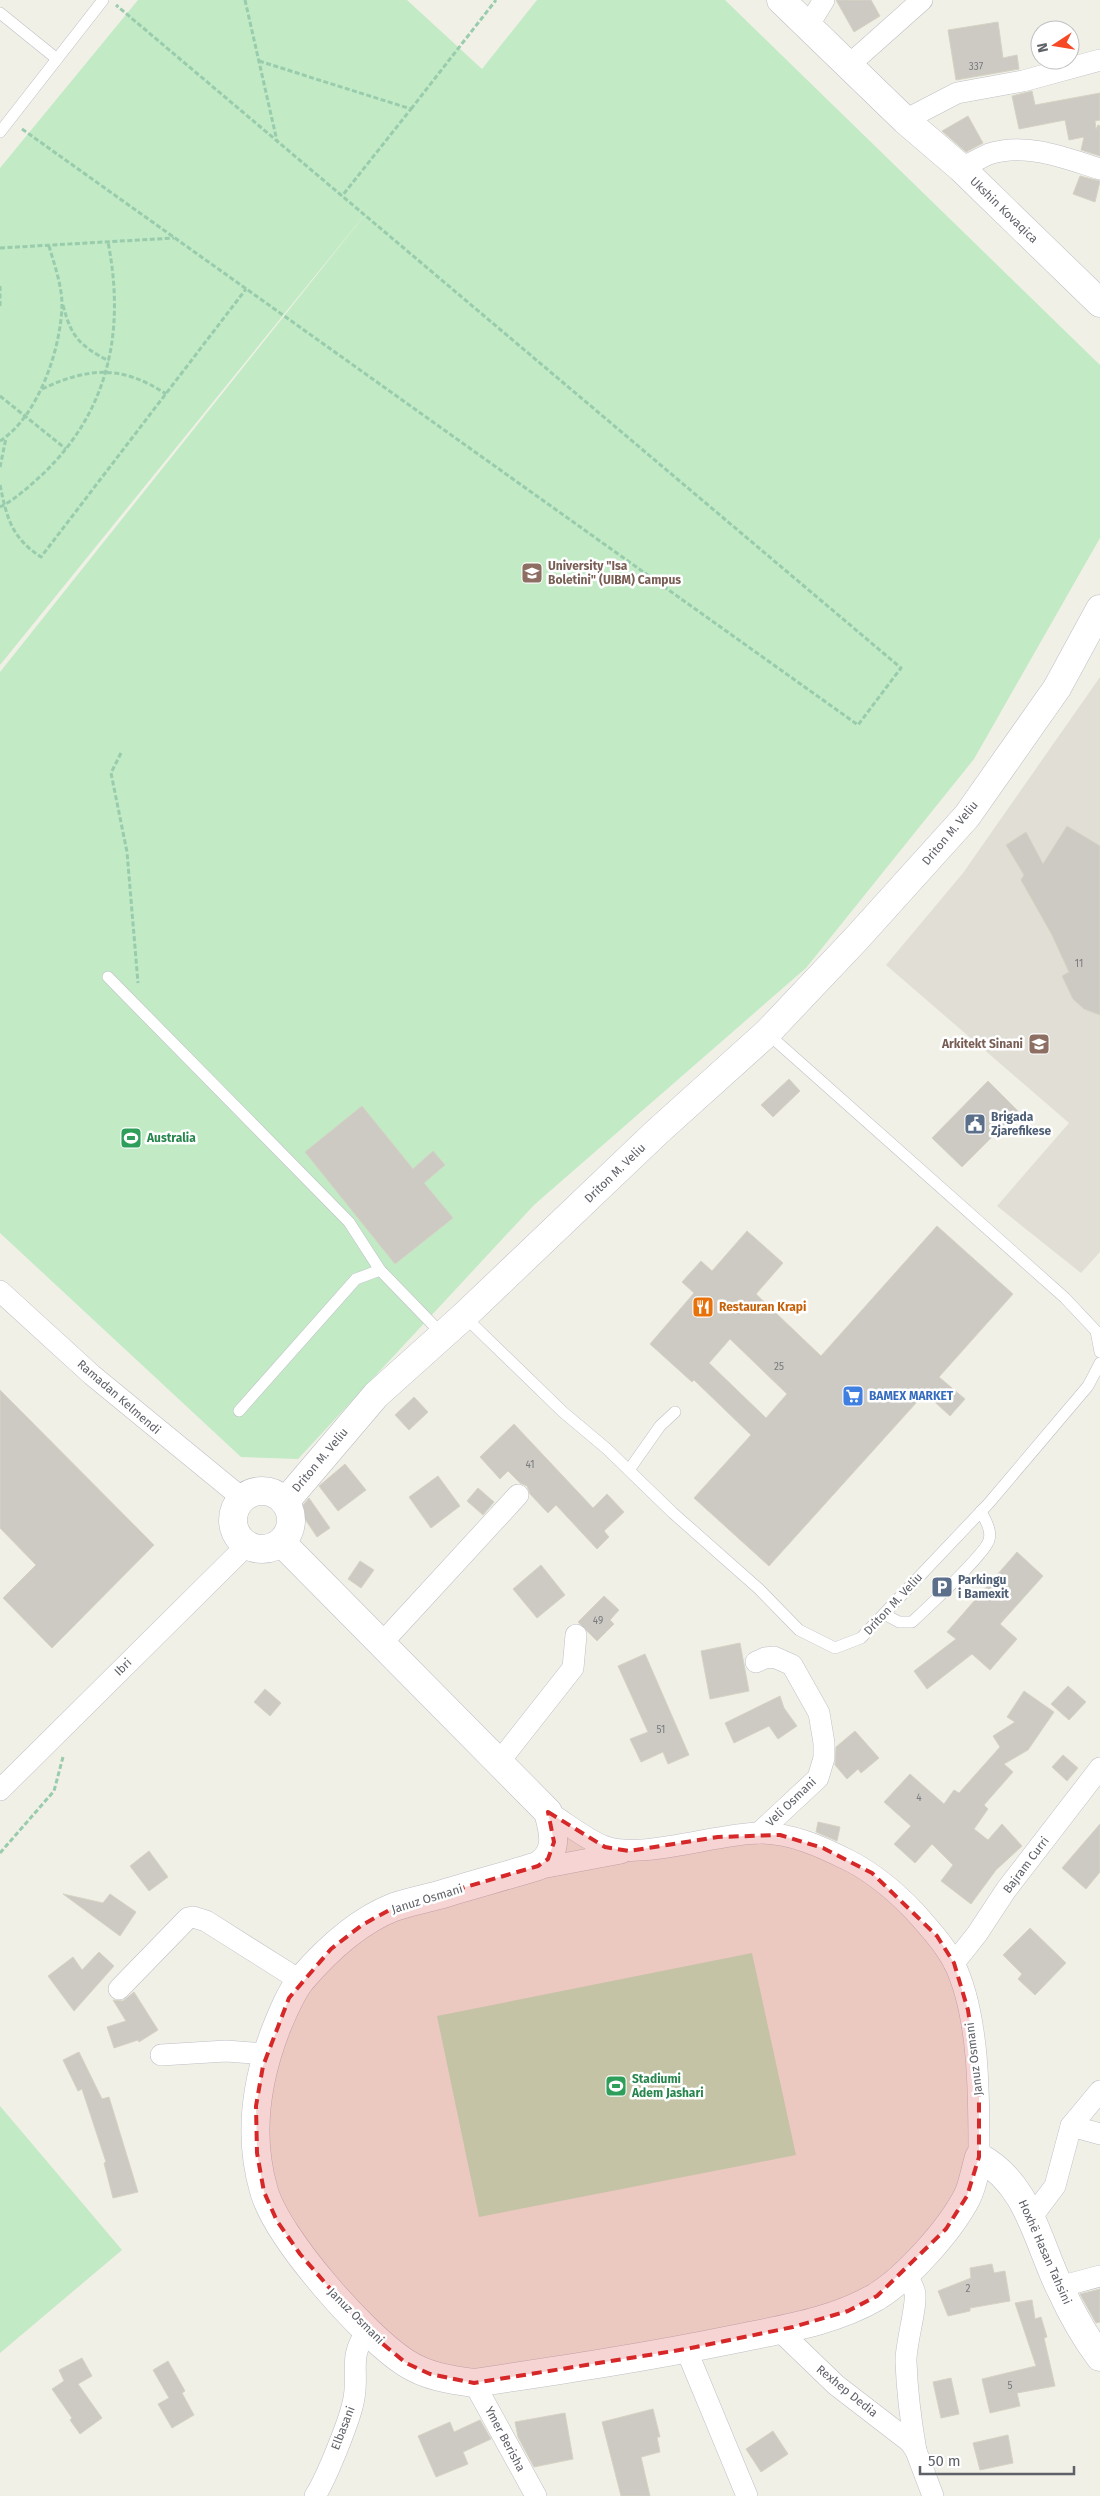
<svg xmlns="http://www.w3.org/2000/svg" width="1100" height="2496" font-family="'Fira Sans',sans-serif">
	<rect width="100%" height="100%" fill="#f1f0e6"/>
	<path fill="#e1dfd5" d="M1100,677V1252L1081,1273L997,1206L1069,1123L886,965L963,873Z"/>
	<g fill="#c1eac5">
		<path d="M138,0H407L482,69L537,0H725L1100,365V538L974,759L806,968L534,1205L298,1459L241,1457L0,1233V672L379,197L0,665V168Z"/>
		<path d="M752,1953L796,2155L479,2217L437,2016Z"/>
		<path d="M0,2106L122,2250L0,2353Z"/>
	</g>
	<g fill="#cccac3" stroke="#d6d2c4" fill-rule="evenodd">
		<path d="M836,0H871L880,16L854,32Z"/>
		<path d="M998,22L1003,58L1017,55L1019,69L956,80L948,30Z"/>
		<path d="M1032,91L1035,105L1100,93V120L1095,121L1096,129L1098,125L1100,126V156L1081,150L1084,137L1069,140L1065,120L1019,129L1012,96Z"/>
		<path d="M968,116L983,143L966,152L942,131Z"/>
		<path d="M1080,176L1100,181L1095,202L1073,194Z"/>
		<path d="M1067,826L1100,846V1015L1084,1009L1073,999L1062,976L1069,972L1052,935L1021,880L1024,875L1006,845L1026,832L1043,864Z"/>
		<path d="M789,1079L800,1091L773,1117L761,1105Z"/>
		<path d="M988,1081L1018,1111L962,1167L932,1138Z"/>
		<path d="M362,1106L413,1169L433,1151L445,1165L424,1183L453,1218L395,1264L305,1152Z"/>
		<path d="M937,1226L1013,1294L939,1377L965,1399L950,1416L925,1393L769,1566L694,1498L751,1435L694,1380L692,1382L650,1344L694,1293L682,1282L701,1261L712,1271L747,1231L783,1263L756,1294L821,1356ZM730,1339L787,1394L766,1418L709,1363Z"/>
		<path d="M0,1390L154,1545L52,1648L3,1598L36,1565L0,1528Z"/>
		<path d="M414,1397L428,1412L409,1430L395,1415Z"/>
		<path d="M514,1424L593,1508L607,1494L624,1512L604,1531L609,1537L597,1549L556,1505L548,1513L530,1494L527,1486L520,1483L508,1471L500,1479L480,1457Z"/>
		<path d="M345,1464L366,1490L338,1511L319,1486Z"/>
		<path d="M438,1476L460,1506L431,1528L409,1497Z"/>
		<path d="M478,1488L494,1502L483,1515L467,1501Z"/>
		<path d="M309,1498L330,1528L317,1537L299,1510Z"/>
		<path d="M1017,1552L1043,1576L1000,1624L1017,1639L990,1670L972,1654L927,1689L914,1671L956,1639L947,1632Z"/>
		<path d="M360,1561L374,1570L361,1588L348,1579Z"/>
		<path d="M541,1565L565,1595L537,1618L513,1589Z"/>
		<path d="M604,1596L619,1610L610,1620L614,1624L597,1641L578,1622Z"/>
		<path d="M740,1643L749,1691L710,1699L701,1651Z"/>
		<path d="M645,1654L689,1755L668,1764L663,1752L641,1762L630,1739L648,1732L618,1666Z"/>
		<path d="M1068,1686L1086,1702L1069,1720L1051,1704Z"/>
		<path d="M265,1689L281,1703L270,1716L254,1702Z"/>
		<path d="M1024,1691L1054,1712L1028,1750L1004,1764L1013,1772L984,1805L988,1809L974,1829L988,1840L1002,1824L1022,1846L996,1870L971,1904L941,1881L953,1865L932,1844L915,1863L894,1844L911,1826L884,1802L910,1774L944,1804L954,1790L959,1793L1000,1747L993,1736L1015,1722L1007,1717Z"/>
		<path d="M780,1696L784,1708L797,1726L778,1739L769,1726L734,1743L725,1723Z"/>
		<path d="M855,1731L879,1758L861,1773L858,1769L847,1779L835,1765L836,1747Z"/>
		<path d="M1063,1755L1078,1768L1067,1781L1052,1767Z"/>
		<path d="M818,1822L840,1827L837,1841L816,1832Z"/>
		<path d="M1100,1824V1872L1086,1889L1062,1868Z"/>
		<path d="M149,1851L168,1877L149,1891L130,1866Z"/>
		<path d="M63,1894L103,1903L110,1894L136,1912L120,1936Z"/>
		<path d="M1030,1928L1066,1963L1035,1995L1018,1979L1022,1974L1003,1955Z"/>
		<path d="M99,1952L114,1966L74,2011L48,1976L73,1957L82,1970Z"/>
		<path d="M134,1992L158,2030L139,2042L138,2040L114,2048L107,2027L126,2021L113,2000L123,2001Z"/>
		<path d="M79,2052L102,2099L109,2097L138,2192L113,2198L104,2163L106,2162L82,2089L78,2091L63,2060Z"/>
		<path d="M992,2264L994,2273L1005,2271L1010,2301L970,2308V2311L948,2316L938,2291L971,2278L970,2268Z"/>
		<path d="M1100,2289V2322L1096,2323L1080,2294Z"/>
		<path d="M1032,2300L1035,2319L1041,2317L1047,2337L1044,2338L1055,2386L1017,2393L1020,2406L990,2413L982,2379L1036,2366L1015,2303Z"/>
		<path d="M82,2358L92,2376L78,2384L102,2418L80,2434L70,2420L72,2418L52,2389L64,2381L59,2370Z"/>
		<path d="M168,2361L185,2391L182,2393L194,2415L172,2428L158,2404L169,2398L153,2370Z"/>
		<path d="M951,2378L959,2414L941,2418L933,2382Z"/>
		<path d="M653,2409L660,2437H657L660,2452L641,2457L650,2496H621L602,2422Z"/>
		<path d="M565,2413L573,2459L534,2467L518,2437L515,2422Z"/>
		<path d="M480,2420L491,2439L463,2452L468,2464L436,2477L418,2436L450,2422L454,2432Z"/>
		<path d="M773,2431L788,2454L761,2472L746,2449Z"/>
		<path d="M1008,2435L1013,2463L980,2470L973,2443Z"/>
	</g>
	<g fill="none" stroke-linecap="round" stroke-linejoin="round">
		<g stroke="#bebfc6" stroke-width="12">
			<g id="lane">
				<path d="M0,13L57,59"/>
				<path d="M0,132L103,0"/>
				<path d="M108,977L349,1222L380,1270"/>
				<path d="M767,1033L1065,1298L1096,1331L1100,1352"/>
				<path d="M464,1316L563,1412L607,1449L673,1513L759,1589L799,1630L835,1648L861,1638L989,1503L1088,1386L1100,1363"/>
				<path d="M239,1411L356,1279L380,1270L443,1335"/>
				<path d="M629,1470L660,1426L675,1412"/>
				<path d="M884,1614L899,1622H912C925,1610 986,1553 989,1540C992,1530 985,1520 981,1511"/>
			</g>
		</g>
		<g stroke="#bebfc6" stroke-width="22">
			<g id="street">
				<path d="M808,26L824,0"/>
				<path d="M849,65L922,0"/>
				<path d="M905,120L957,93L1023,81L1100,60"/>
				<path d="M961,168C970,164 980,158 989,154C1026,142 1065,158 1100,169"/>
				<path d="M0,1291L92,1375L242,1498"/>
				<path d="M381,1644L518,1495"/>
				<path d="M756,1662L765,1658L774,1657L792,1665L819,1713L824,1743V1758L818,1778L759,1833"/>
				<path d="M499,1762L573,1668L576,1635"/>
				<path d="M0,1790L247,1545"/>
				<path d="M548,1812C566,1823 584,1838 603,1846C638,1861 718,1833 760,1833C792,1833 822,1847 850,1861C875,1874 896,1892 915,1912C929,1928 944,1944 954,1963C980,2016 979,2100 979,2157"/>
				<path d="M531,1870L621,1853"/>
				<path d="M954,1963L977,1934L1006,1890L1100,1768"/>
				<path d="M119,1989L188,1918L193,1917L206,1921L301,1981"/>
				<path d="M161,2055L226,2051L266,2054"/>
				<path d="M1071,2126L1100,2091"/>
				<path d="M1031,2218L1055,2186L1071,2126L1100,2134"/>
				<path d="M905,2273C908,2278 912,2284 914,2290C919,2301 905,2345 906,2362C907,2391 911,2422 916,2451"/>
				<path d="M1059,2287L1100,2276"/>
				<path d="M779,2330L836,2385L910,2442L916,2451L933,2496"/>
				<path d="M686,2349L747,2496"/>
				<path d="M474,2383L536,2496"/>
				<path d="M315,2496C326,2479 351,2418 354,2398C359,2370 348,2358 367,2331"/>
			</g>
		</g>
		<g stroke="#bcbec5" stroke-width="29">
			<g id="secondary">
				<path d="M781,0L905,120L961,168L1100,303"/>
				<circle cx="262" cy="1520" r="29"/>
				<path d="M285,1502L376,1395L464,1316L657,1132L767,1033L856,939L967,816L1057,688L1100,609"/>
				<path d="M281,1542L548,1812C554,1833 559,1852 538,1866C505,1876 472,1885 439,1895C424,1899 408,1902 394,1907C358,1921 325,1952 301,1980C290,1994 283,2012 276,2029C256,2081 248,2137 264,2191C278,2239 364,2336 406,2363C426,2376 450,2380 474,2383C561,2370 648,2357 735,2339C783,2329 833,2322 876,2297C907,2278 950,2230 967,2197C973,2185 975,2170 979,2157C1029,2184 1037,2241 1060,2288C1071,2312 1084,2336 1100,2357"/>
			</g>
		</g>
		<g stroke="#99ccad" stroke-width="3" stroke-dasharray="5 2.5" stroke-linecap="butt">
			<path d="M245,0L277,141"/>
			<path d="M259,61L411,109L342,196"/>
			<path d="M411,109L496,0"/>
			<path d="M22,129L858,725L901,668L116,5"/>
			<path d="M0,248L174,238"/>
			<path d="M0,286V307"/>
			<path d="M63,305C71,337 80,346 109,361"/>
			<path d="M42,389C89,367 122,365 166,394"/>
			<path d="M0,396L66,449"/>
			<path d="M0,441C39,416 62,346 62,302C61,283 54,263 49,246"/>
			<path d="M0,467L6,438"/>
			<path d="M0,485C7,519 12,538 41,557L246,289"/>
			<path d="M0,507C16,499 32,484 45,472C110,408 125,329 108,242"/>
			<path d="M121,753L111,773L127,852L138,983"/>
			<path d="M0,1853L54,1791L63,1757"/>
		</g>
		<use href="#lane" stroke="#fff" stroke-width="11"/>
		<use href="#street" stroke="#fff" stroke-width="21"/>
		<use href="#secondary" stroke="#fff" stroke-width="28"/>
	</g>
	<path fill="#d62828" fill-opacity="0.2" stroke="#d62828" stroke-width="4" stroke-dasharray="10 6" stroke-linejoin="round" d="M548,1812L605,1847L629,1851L718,1837L780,1835L823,1848L872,1873L937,1936L954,1963L968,2010L979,2082V2157L967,2196L946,2229L877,2296L848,2311L793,2327L686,2349L474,2383L430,2374L406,2363L367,2331L300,2254L277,2221L264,2192L257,2153L256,2106L263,2066L289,1998L331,1949L362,1925L393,1908L538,1866L548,1859L554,1842Z"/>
	<defs>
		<g id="university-square" transform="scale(1.125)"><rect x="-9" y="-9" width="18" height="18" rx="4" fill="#8d6e63" stroke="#fff"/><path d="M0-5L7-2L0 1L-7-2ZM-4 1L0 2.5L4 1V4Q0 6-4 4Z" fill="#fff"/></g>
		<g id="school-square" transform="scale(1.125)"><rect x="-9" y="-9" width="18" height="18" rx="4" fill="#8d6e63" stroke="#fff"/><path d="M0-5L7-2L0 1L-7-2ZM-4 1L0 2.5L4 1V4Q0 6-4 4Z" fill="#fff"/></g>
		<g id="civic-square" transform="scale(1.125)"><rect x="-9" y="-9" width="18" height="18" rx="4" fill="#5c6f8a" stroke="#fff"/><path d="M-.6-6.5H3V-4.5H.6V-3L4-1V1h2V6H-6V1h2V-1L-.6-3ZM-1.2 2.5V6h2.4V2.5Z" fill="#fff"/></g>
		<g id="stadium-square" transform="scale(1.125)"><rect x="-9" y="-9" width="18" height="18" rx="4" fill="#2e9e5b" stroke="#fff"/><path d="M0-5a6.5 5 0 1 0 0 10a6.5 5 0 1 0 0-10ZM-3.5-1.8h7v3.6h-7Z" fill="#fff"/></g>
		<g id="restaurant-square" transform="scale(1.125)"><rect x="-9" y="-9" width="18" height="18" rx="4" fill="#e8710a" stroke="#fff"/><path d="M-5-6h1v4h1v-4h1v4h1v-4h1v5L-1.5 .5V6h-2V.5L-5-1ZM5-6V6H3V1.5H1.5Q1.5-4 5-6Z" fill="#fff"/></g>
		<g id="supermarket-square" transform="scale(1.125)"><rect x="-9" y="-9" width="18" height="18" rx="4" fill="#3f7fe0" stroke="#fff"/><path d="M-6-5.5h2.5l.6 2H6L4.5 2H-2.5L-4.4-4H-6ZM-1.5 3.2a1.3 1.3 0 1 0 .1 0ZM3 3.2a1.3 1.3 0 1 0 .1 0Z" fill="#fff"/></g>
		<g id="parking-square" transform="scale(1.125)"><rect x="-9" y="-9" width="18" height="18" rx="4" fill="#5c6f8a" stroke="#fff"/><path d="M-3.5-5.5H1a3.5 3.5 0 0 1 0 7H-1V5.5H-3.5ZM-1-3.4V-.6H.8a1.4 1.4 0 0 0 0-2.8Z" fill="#fff"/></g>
	</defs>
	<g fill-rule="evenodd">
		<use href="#university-square" x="532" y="573"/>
		<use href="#school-square" x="1039" y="1044"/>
		<use href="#civic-square" x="975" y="1124"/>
		<use href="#stadium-square" x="131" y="1138"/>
		<use href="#restaurant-square" x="703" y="1307"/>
		<use href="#supermarket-square" x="853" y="1396"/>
		<use href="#parking-square" x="942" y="1587"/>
		<use href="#stadium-square" x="616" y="2086"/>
	</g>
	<g text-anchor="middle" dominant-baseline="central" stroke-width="5" stroke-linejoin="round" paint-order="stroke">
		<g font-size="10" fill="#7a7b7f">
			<text x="976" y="67">337</text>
			<text x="1079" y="964">11</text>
			<text x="779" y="1367">25</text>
			<text x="530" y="1465">41</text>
			<text x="598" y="1621">49</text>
			<text x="661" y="1730">51</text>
			<text x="919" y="1798">4</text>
			<text x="968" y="2289">2</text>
			<text x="1010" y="2386">5</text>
		</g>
		<g font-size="12" fill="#5e6168" stroke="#fff">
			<text transform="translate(1004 210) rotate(44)">Ukshin Kovaqica</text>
			<text transform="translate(950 833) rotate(-50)">Driton M. Veliu</text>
			<text transform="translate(615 1173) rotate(-44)">Driton M. Veliu</text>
			<text transform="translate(119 1397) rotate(41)">Ramadan Kelmendi</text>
			<text transform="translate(320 1460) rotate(-50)">Driton M. Veliu</text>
			<text transform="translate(893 1604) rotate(-47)">Driton M. Veliu</text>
			<text transform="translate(123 1667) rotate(-45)">Ibri</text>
			<text transform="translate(791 1802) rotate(-44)">Veli Osmani</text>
			<text transform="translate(1026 1865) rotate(-53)">Bajram Curri</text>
			<text transform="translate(427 1899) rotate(-17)">Januz Osmani</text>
			<text transform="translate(974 2059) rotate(-97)">Januz Osmani</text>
			<text transform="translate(1045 2252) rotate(66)">Hoxhë Hasan Tahsini</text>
			<text transform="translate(356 2316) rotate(45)">Januz Osmani</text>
			<text transform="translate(847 2391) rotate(39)">Rexhep Dedia</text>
			<text transform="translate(343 2428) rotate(-69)">Elbasani</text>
			<text transform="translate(505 2439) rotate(62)">Ymer Berisha</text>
		</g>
		<g font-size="12" font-weight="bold" fill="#785e54" stroke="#fff" text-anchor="start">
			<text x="548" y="566">University "Isa<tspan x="548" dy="14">Boletini" (UIBM) Campus</tspan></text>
			<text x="1023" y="1044" text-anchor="end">Arkitekt Sinani</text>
		</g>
		<g font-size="12" font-weight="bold" fill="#4e5e75" stroke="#fff" text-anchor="start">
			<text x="991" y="1117">Brigada<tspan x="991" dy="14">Zjarefikese</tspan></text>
			<text x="958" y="1580">Parkingu<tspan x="958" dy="14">i Bamexit</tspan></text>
		</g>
		<g font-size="12" font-weight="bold" fill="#27864d" stroke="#fff" text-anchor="start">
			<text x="147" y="1138">Australia</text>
			<text x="632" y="2079">Stadiumi<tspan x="632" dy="14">Adem Jashari</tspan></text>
		</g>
		<g font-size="12" font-weight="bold" fill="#c56008" stroke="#fff" text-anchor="start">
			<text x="719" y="1307">Restauran Krapi</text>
		</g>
		<g font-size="12" font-weight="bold" fill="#366cbe" stroke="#fff" text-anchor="start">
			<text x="869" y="1396">BAMEX MARKET</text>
		</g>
	</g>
	<g transform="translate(1055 45) rotate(258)"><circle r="24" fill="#ffffff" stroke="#bfc0c3"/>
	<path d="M0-4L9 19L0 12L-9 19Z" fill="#f64a27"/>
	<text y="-8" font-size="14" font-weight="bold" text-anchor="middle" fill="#5e6168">N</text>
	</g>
	<path d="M920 2466v8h154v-8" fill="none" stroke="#5e6168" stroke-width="2.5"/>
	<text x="928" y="2466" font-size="15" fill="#5e6168" stroke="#ffffff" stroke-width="4" paint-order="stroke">50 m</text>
</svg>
